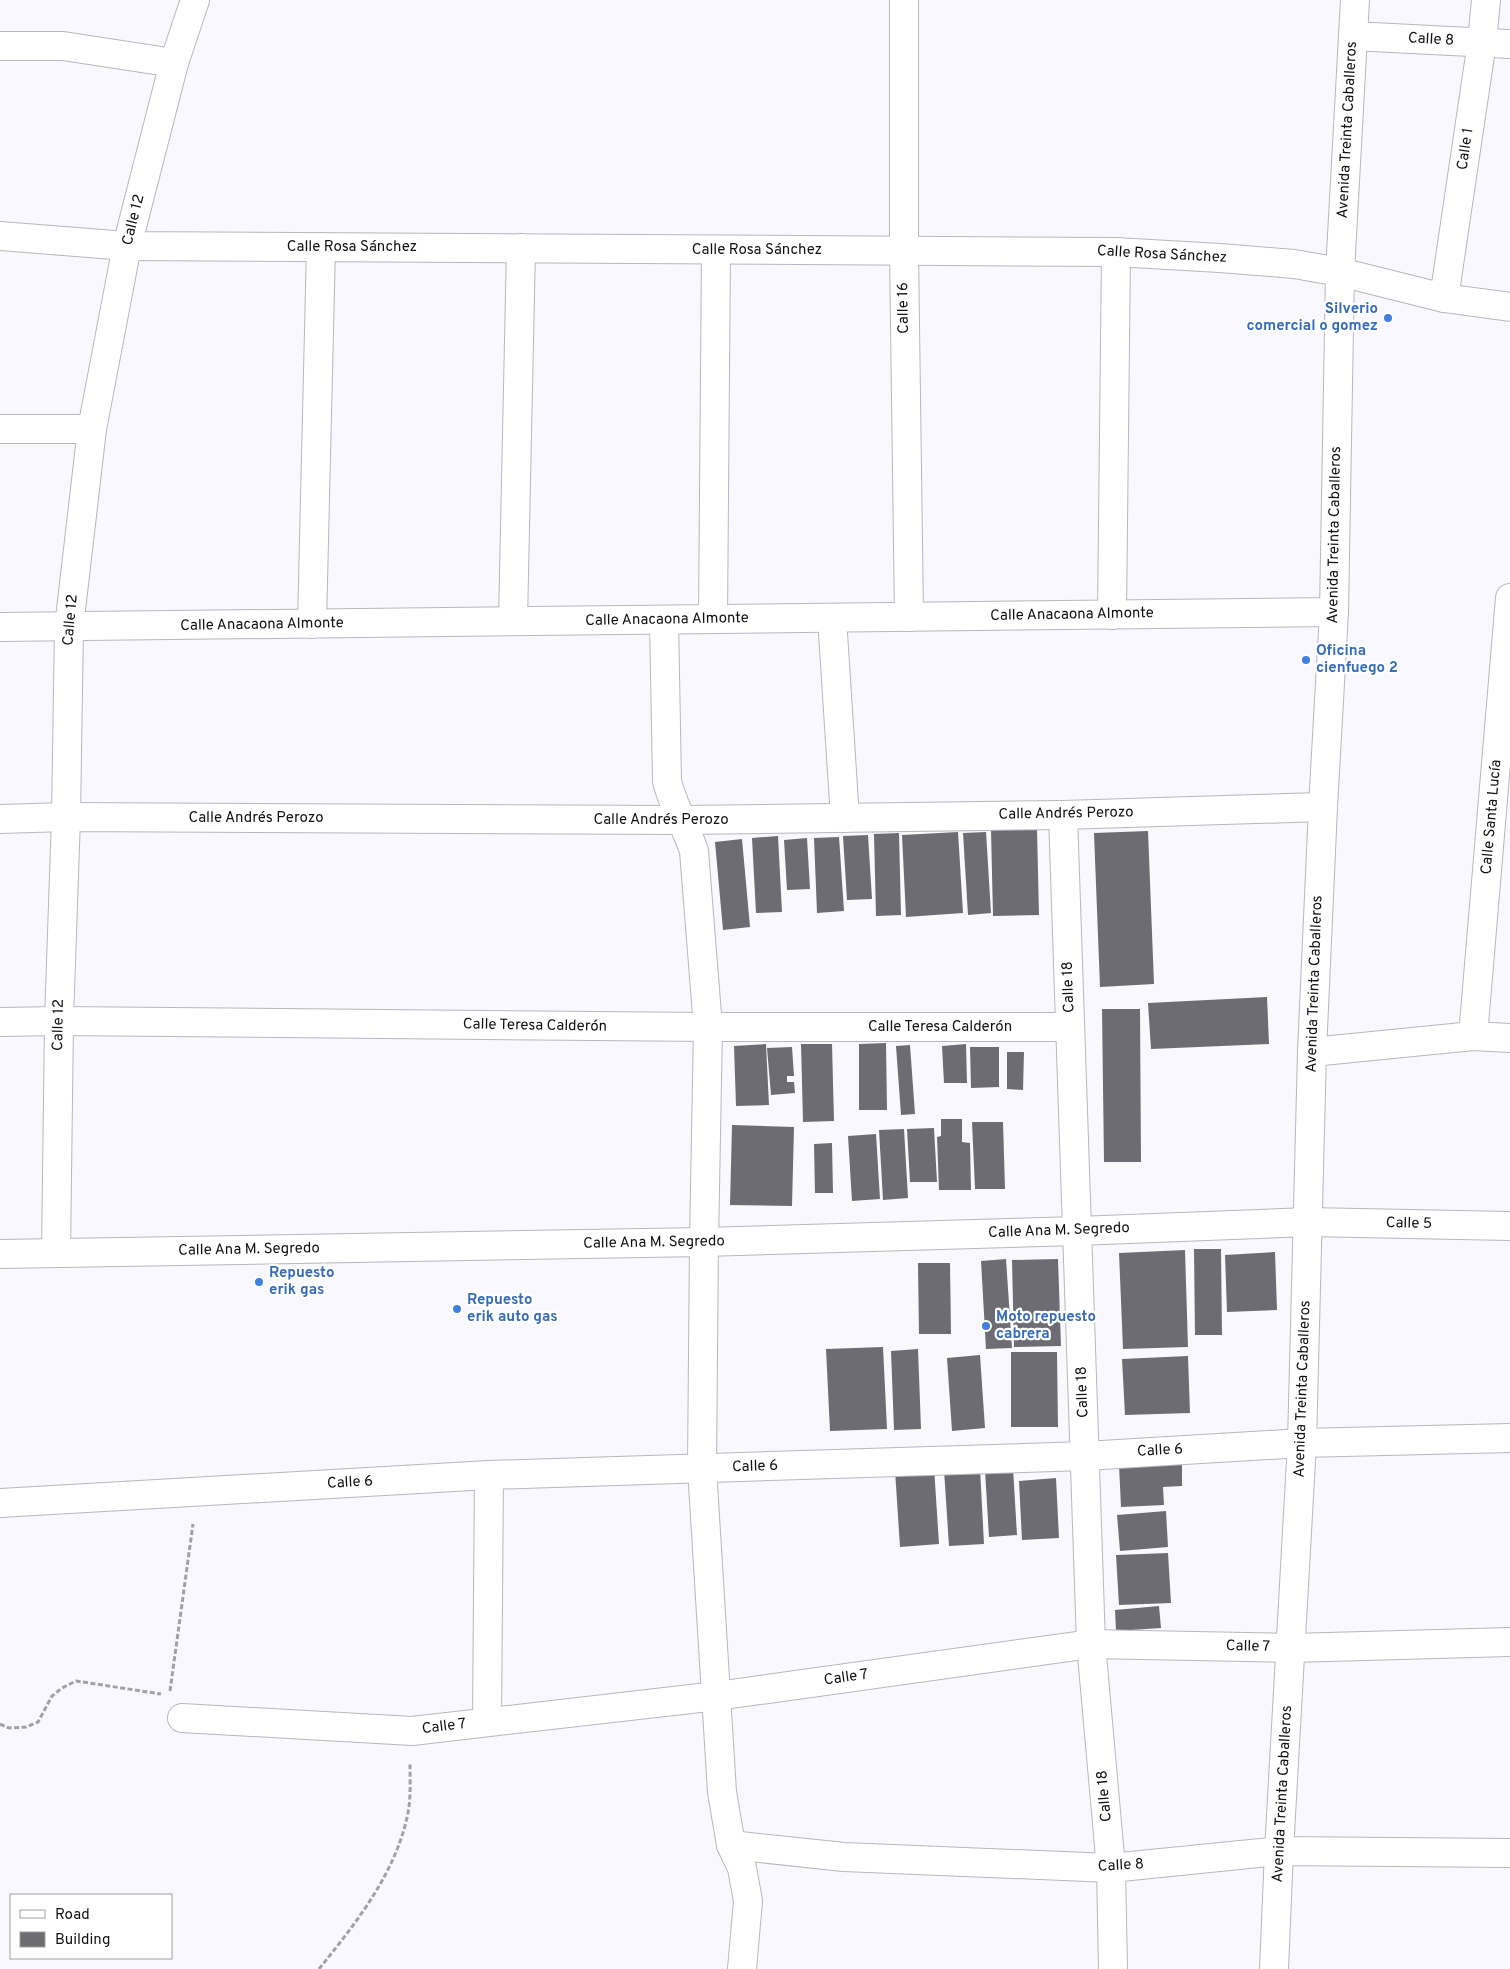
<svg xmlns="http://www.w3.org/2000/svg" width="1510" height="1969" font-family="Overpass,sans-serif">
	<rect width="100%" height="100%" fill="#f9f8fe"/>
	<g fill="#6c6c72">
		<path d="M1037,829L1039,915L993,916L991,830Z"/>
		<path d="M1148,831L1154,984L1100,987L1094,833Z"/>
		<path d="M958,832L963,913L906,917L902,835Z"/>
		<path d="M986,832L991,913L968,915L963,833Z"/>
		<path d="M899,833L901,915L876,916L874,834Z"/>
		<path d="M868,835L872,899L847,900L843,836Z"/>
		<path d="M778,836L782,912L756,913L752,838Z"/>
		<path d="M839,837L844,911L817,913L814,838Z"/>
		<path d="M807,838L810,889L787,890L784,840Z"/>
		<path d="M742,839L750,927L723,930L715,842Z"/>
		<path d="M1267,997L1269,1044L1151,1049L1148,1003Z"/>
		<path d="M1102,1009H1140L1141,1162H1104Z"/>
		<path d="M886,1043L887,1110H859V1044Z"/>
		<path d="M766,1044L769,1105L736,1106L734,1046Z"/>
		<path d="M801,1044H832L834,1121L803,1122Z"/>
		<path d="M966,1044L967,1083H944L942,1046Z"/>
		<path d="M910,1045L915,1114L901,1115L896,1046Z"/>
		<path d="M792,1047L794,1076H787V1082H794L795,1093L771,1095L767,1048Z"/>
		<path d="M970,1047H999V1087L971,1088Z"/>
		<path d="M1007,1052H1024L1023,1090L1007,1089Z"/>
		<path d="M941,1119H962V1142L970,1143L971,1190H939L937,1137L941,1136Z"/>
		<path d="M972,1122H1003L1005,1189H975Z"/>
		<path d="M732,1125L794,1127L792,1206L730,1205Z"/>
		<path d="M934,1128L937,1182H910L907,1129Z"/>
		<path d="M904,1129L908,1198L883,1200L879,1130Z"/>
		<path d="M876,1134L880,1199L852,1201L848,1136Z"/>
		<path d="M832,1143L833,1193H815L814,1144Z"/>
		<path d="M1194,1249H1221L1222,1335H1195Z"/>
		<path d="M1185,1250L1188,1347L1123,1349L1119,1253Z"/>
		<path d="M1275,1252L1277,1310L1227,1312L1225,1255Z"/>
		<path d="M1006,1259L1012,1348L986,1349L981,1261Z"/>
		<path d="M1058,1259L1061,1346L1014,1347L1012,1260Z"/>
		<path d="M918,1263H950L951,1334H919Z"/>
		<path d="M883,1347L887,1429L830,1431L826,1349Z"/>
		<path d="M918,1349L921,1429L894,1430L891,1351Z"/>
		<path d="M1011,1352H1057L1058,1427H1011Z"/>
		<path d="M980,1355L985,1428L952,1431L947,1358Z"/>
		<path d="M1188,1356L1190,1413L1125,1415L1122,1359Z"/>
		<path d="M1182,1462V1486L1163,1487L1164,1505L1121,1507L1119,1465Z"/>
		<path d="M934,1467L939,1544L900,1547L895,1470Z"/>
		<path d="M980,1468L984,1544L949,1546L944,1470Z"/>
		<path d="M1013,1468L1017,1535L989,1537L985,1470Z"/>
		<path d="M1056,1478L1059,1538L1022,1540L1019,1481Z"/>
		<path d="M1166,1511L1168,1547L1120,1551L1117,1515Z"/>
		<path d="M1168,1553L1171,1603L1119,1605L1116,1555Z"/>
		<path d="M1159,1606L1161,1628L1116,1631L1115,1610Z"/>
	</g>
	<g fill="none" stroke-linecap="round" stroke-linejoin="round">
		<g stroke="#b8b7be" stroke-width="30">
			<g id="minor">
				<path d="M904,0V251L909,617"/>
				<path d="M1353,36L1510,44"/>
				<path d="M0,46H63L174,63"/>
				<path d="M0,236L127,246L1116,252L1220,258L1294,264L1340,272L1444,298L1510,307"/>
				<path d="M1444,298L1482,42L1486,0"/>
				<path d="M0,429H92"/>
				<path d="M1112,615L1116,252"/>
				<path d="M832,618L845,818"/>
				<path d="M713,619L716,250"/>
				<path d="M664,620L667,781C673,806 686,827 694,851L708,1027L704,1242L702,1468L722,1792L731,1845L742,1868L748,1901L742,1969"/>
				<path d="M513,621L521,248"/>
				<path d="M312,624L321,247"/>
				<path d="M0,627L1334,612"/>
				<path d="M1063,815L1091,1644L1111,1868L1113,1969"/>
				<path d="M0,819L66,817L681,820L1063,815L1323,807"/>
				<path d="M0,1022L59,1021L708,1027H1070"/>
				<path d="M1473,1036L1510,598"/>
				<path d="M1312,1052L1473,1036L1510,1038"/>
				<path d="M56,1253L59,1021L66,817L69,627L92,429L127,246L174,63L195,0"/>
				<path d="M0,1254L704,1242L1077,1231L1308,1222L1510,1226"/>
				<path d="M0,1503L489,1475L1085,1456L1302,1443L1510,1438"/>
				<path d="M182,1718L412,1731L717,1696L1091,1644L1291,1648L1510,1642"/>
				<path d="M487,1721L489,1475"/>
				<path d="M731,1845L844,1857L1111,1868L1279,1851L1510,1853"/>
			</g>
		</g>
		<g stroke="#b8b7be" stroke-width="30">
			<path id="tertiary" d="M1274,1969L1279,1851L1302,1443L1312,1052L1323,807L1334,612L1340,272L1355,0"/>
		</g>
		<g stroke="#a2a1a5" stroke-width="3" stroke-dasharray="5 2.5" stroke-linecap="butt">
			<path d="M170,1691L193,1524"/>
			<path d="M0,1724L9,1728L26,1727L38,1722L52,1696L62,1688L76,1681L161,1694"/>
			<path d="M319,1969C356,1923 396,1873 408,1813C411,1797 410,1779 410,1763"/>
		</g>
		<use href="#minor" stroke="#fff" stroke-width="28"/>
		<use href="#tertiary" stroke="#fff" stroke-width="28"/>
	</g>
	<g fill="#3f7fe0" stroke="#fff" stroke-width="2">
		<circle cx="1388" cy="318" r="5"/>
		<circle cx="1306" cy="660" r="5"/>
		<circle cx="259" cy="1282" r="5"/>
		<circle cx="457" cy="1309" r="5"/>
		<circle cx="986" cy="1326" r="5"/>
	</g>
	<g text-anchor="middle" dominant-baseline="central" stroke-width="4.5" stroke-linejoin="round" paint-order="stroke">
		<g font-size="15" fill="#111113" stroke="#fff">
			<text transform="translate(1431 40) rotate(3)">Calle 8</text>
			<text transform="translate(1348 130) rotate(-87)">Avenida Treinta Caballeros</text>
			<text transform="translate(1466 149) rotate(-82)">Calle 1</text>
			<text transform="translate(134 220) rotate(-76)">Calle 12</text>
			<text x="352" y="247">Calle Rosa Sánchez</text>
			<text x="757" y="250">Calle Rosa Sánchez</text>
			<text transform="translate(1162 255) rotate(3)">Calle Rosa Sánchez</text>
			<text transform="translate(904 308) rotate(-91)">Calle 16</text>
			<text transform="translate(1335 535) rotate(-89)">Avenida Treinta Caballeros</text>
			<text transform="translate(1072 615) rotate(-1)">Calle Anacaona Almonte</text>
			<text transform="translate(71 620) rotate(-85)">Calle 12</text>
			<text transform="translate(667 620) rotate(-1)">Calle Anacaona Almonte</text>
			<text transform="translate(262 625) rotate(-1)">Calle Anacaona Almonte</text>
			<text transform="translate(1066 814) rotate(-1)">Calle Andrés Perozo</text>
			<text transform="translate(1492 817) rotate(-85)">Calle Santa Lucía</text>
			<text x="256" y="818">Calle Andrés Perozo</text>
			<text x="661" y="820">Calle Andrés Perozo</text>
			<text transform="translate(1315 984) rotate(-88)">Avenida Treinta Caballeros</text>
			<text transform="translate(1069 987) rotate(-92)">Calle 18</text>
			<text transform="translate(59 1025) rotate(-89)">Calle 12</text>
			<text transform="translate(535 1026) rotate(1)">Calle Teresa Calderón</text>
			<text x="940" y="1027">Calle Teresa Calderón</text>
			<text transform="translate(1409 1224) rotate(1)">Calle 5</text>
			<text transform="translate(1059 1231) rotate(-2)">Calle Ana M. Segredo</text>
			<text transform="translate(654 1243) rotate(-1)">Calle Ana M. Segredo</text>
			<text transform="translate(249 1250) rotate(-1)">Calle Ana M. Segredo</text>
			<text transform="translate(1303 1389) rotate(-88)">Avenida Treinta Caballeros</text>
			<text transform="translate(1083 1392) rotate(-92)">Calle 18</text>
			<text transform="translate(1160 1451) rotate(-3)">Calle 6</text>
			<text transform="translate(755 1467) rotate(-2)">Calle 6</text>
			<text transform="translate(350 1483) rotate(-3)">Calle 6</text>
			<text transform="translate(1248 1647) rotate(1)">Calle 7</text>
			<text transform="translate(846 1678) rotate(-8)">Calle 7</text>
			<text transform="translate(444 1727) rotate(-7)">Calle 7</text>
			<text transform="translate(1283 1794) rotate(-87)">Avenida Treinta Caballeros</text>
			<text transform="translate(1105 1796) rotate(-95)">Calle 18</text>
			<text transform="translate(1121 1866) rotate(-3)">Calle 8</text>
		</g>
		<g font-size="15" font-weight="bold" fill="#366cbe" stroke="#fff" text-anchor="start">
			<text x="1378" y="309" text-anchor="end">Silverio<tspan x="1378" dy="17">comercial o gomez</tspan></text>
			<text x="1316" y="651">Oficina<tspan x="1316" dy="17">cienfuego 2</tspan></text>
			<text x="269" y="1273">Repuesto<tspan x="269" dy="17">erik gas</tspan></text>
			<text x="467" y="1300">Repuesto<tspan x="467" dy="17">erik auto gas</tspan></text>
			<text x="996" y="1317">Moto repuesto<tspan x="996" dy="17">cabrera</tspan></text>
		</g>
	</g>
	<rect x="10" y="1894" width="162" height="65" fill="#ffffff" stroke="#a0a0a1"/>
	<rect x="20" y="1910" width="25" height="8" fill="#ffffff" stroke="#a0a0a1"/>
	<text x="55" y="1919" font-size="15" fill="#111113">Road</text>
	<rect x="20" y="1932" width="25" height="15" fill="#6c6c72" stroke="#a0a0a1"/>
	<text x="55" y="1944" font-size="15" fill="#111113">Building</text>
</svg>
